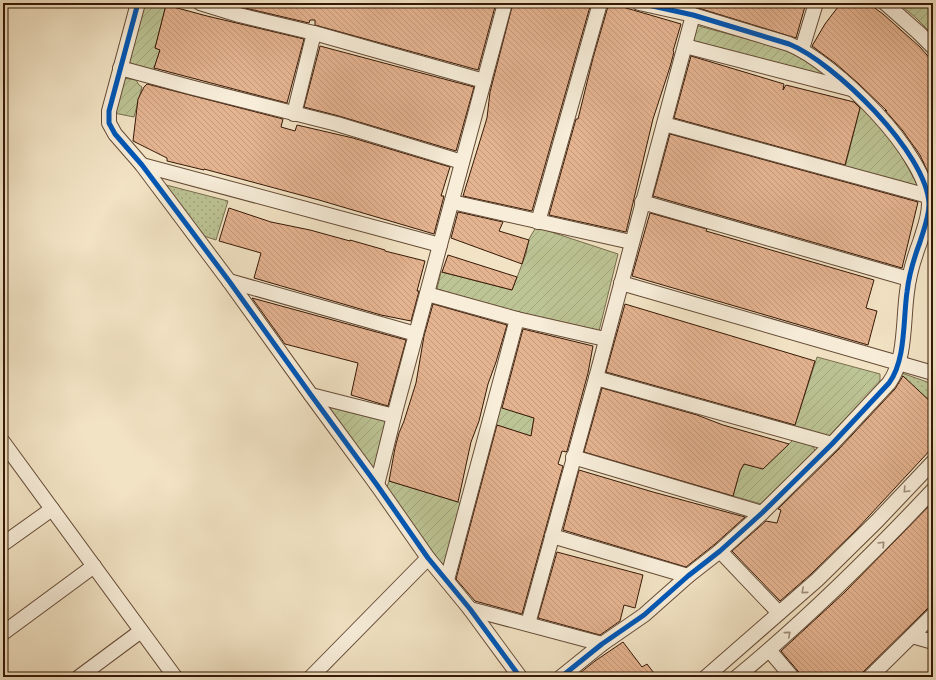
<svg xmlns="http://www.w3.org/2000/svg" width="936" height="680" font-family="'IM FELL DW Pica',serif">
	<defs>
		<pattern id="grass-dots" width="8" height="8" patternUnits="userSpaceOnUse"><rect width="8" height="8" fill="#bcc394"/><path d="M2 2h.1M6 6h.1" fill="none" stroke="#a2a77e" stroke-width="1.8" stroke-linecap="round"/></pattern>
		<pattern id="garden-furrows" width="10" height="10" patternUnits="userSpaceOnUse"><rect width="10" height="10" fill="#bcc394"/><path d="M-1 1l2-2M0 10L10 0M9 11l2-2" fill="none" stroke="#a2a77e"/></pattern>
		<pattern id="building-back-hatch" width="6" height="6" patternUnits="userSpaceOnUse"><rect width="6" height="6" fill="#e4b390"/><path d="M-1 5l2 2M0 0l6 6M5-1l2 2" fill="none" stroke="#c4997b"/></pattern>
	</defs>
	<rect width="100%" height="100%" fill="#f2e3c4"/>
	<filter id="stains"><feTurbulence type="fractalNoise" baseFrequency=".005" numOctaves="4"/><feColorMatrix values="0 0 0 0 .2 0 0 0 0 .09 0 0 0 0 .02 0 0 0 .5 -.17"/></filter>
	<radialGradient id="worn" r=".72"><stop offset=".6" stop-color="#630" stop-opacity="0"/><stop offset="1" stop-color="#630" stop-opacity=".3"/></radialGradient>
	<g fill="url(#grass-dots)" stroke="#796e4d">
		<path d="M166,185L228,201L216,240L195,233L163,187Z"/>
		<path d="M899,372L933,384V404L902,376Z"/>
	</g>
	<g fill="url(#garden-furrows)" stroke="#796e4d">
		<path d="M145,3H160L166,5L155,48L160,50L153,72L128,62L136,30Z"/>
		<path d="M898,3H933V35L915,17Z"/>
		<path d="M695,25L788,50L807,59L834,82L692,49Z"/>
		<path d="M123,78L136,80L139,85L142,87L134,117L114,113Z"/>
		<path d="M861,104L884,131L900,153L919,188L845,167Z"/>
		<path d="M536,227L618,254L598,335L504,309L437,289L441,272L512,290L526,254L529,239Z"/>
		<path d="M817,357L880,374V383L829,436L794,428Z"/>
		<path d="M326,403L388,419L375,470L368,469L323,408Z"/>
		<path d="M497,406L534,418L531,436L496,425Z"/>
		<path d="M793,440L813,446L815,451L761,504L733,496L740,471L744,464L763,469Z"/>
		<path d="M389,481L458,502L463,505L446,564H439L386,490Z"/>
	</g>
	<g fill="url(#building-back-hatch)" stroke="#361806">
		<path d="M234,3H496L478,70L315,25V20H310L309,23L241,7L234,4Z"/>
		<path d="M513,3H591L532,211L463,196L487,118L490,92Z"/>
		<path d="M609,3L681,24L673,51L674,52L670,67L653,119L626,232L549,215L576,119H578L593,58Z"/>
		<path d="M678,3H806L796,38L695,7Z"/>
		<path d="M841,3H868L883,14L920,47L933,62V183L920,155L903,131L885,110L887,111L858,83L835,63L812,46L825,24Z"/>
		<path d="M166,5L207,16L304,39L287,103L154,68L160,50L155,48Z"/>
		<path d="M320,46L474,87L456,151L339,116L304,107Z"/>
		<path d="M691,56L784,84L783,90L786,85L854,102L860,108L845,165L674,118Z"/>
		<path d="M147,84L283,119L281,127L295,131L297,125L353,138L450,167L441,196H444L434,234L319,200L204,169V170L167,161V158L133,141L138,99L144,87Z"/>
		<path d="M670,134L918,202L902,268L653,196Z"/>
		<path d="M229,208L271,222L310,230L350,241V240L385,250V251L425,261L417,291H419L411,321L381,315L254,278L261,253L219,241Z"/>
		<path d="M458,212L503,222L499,231L529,240L522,264L451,238Z"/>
		<path d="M650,213L707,229L706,231L874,280L866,308L877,311L868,345L632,276Z"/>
		<path d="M448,255L517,277L512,290L442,272Z"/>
		<path d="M252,298L406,340L388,406L351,395L358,363L285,344Z"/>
		<path d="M433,304L507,325L496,362L488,384L479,421L471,442L458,502L389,481L395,448L399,433L404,421L416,383L424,336Z"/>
		<path d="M625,304L815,361L795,425L606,372Z"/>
		<path d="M523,329L593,346L588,373L567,451L566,452L562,451L558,464L563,466L522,614L475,601L456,579L497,425L531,436L534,418L502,408Z"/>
		<path d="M903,376L933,404V447L856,530L811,574L780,601L732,551L766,521L777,523L781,510L778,509L838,450L895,389Z"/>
		<path d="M602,388L697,415L723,425L789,444L763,469L744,464L740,471L733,496L584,452Z"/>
		<path d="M579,470L653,492L745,517L715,544L686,567L563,530Z"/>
		<path d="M933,502V606L927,609L858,677H803L781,651L844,593Z"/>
		<path d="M557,552L643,575L635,608L624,605L620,621L600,635L538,618Z"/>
		<path d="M623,642L642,667L647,664L657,677H575L595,661Z"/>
	</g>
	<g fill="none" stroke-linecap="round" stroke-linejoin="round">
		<g stroke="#654b36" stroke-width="16">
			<g id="minor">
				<path d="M138,3L109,111V123L115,134L142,165L229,281L311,395L377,485L428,558L470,609L520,677"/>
				<path d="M200,3L239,15L314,33L484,81"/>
				<path d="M885,3L919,33L933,47"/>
				<path d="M685,46L851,89"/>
				<path d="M802,49L816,3"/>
				<path d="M120,68L190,87L337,124L462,162"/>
				<path d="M294,114L314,33"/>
				<path d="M664,124L928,196"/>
				<path d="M142,165L440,245"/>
				<path d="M452,202L631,242"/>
				<path d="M642,202L909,279"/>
				<path d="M538,222L600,3"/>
				<path d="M229,281L416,334"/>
				<path d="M621,283L933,373"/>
				<path d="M427,294L517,319L605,339"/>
				<path d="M596,378L832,444"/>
				<path d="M311,395L394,416"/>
				<path d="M3,442L175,677"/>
				<path d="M573,457L762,513"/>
				<path d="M377,485L394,416L505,3"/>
				<path d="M552,536L688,576"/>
				<path d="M3,544L52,509"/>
				<path d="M720,551L779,613"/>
				<path d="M447,580L517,319"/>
				<path d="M470,609L602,644"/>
				<path d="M528,624L596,378L693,15"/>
				<path d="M3,633L94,566"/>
				<path d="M912,636L933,642"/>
				<path d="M769,650L792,677"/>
				<path d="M79,677L141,631"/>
				<path d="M311,677L428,558"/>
				<path d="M561,677L602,644L644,615L688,576L720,551L762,513L832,444L889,383C906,360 903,320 907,292C909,274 914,258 920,242C924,229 929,217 929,204C927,153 834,62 789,44L693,15L639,3"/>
				<path d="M706,677L817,580L877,521L933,462"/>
				<path d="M737,677C807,619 871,556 933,490"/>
				<path d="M870,677L933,615"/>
			</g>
		</g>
		<use href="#minor" stroke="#f7edd9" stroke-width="14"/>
		<g stroke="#f7edd9" stroke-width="8">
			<g id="cycleway">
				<path d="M138,3L109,111V123L115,134L142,165L229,281L311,395L377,485L428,558L470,609L520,677"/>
				<path d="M561,677L602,644L644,615L688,576L720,551L762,513L832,444L889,383C906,360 903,320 907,292C909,274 914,258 920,242C924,229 929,217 929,204C927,153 834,62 789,44L693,15L639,3"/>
			</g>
		</g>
		<use href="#cycleway" stroke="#0057b8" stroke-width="5"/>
	</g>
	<defs><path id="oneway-chevron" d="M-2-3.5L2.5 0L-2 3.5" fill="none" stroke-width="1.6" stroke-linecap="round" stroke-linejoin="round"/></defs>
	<g stroke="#a08d7a">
		<use href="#oneway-chevron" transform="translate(906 490) rotate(134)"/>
		<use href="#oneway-chevron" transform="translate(882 544) rotate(-46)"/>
		<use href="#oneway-chevron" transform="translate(804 591) rotate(139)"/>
		<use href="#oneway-chevron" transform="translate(788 634) rotate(-41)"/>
	</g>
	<rect width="936" height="680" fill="none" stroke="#f2e3c4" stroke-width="16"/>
	<rect x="4" y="4" width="928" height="672" fill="none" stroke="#361806" stroke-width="2"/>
	<rect x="8" y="8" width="920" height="664" fill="none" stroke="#361806"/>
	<rect width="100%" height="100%" filter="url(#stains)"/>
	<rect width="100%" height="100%" fill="url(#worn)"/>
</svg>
